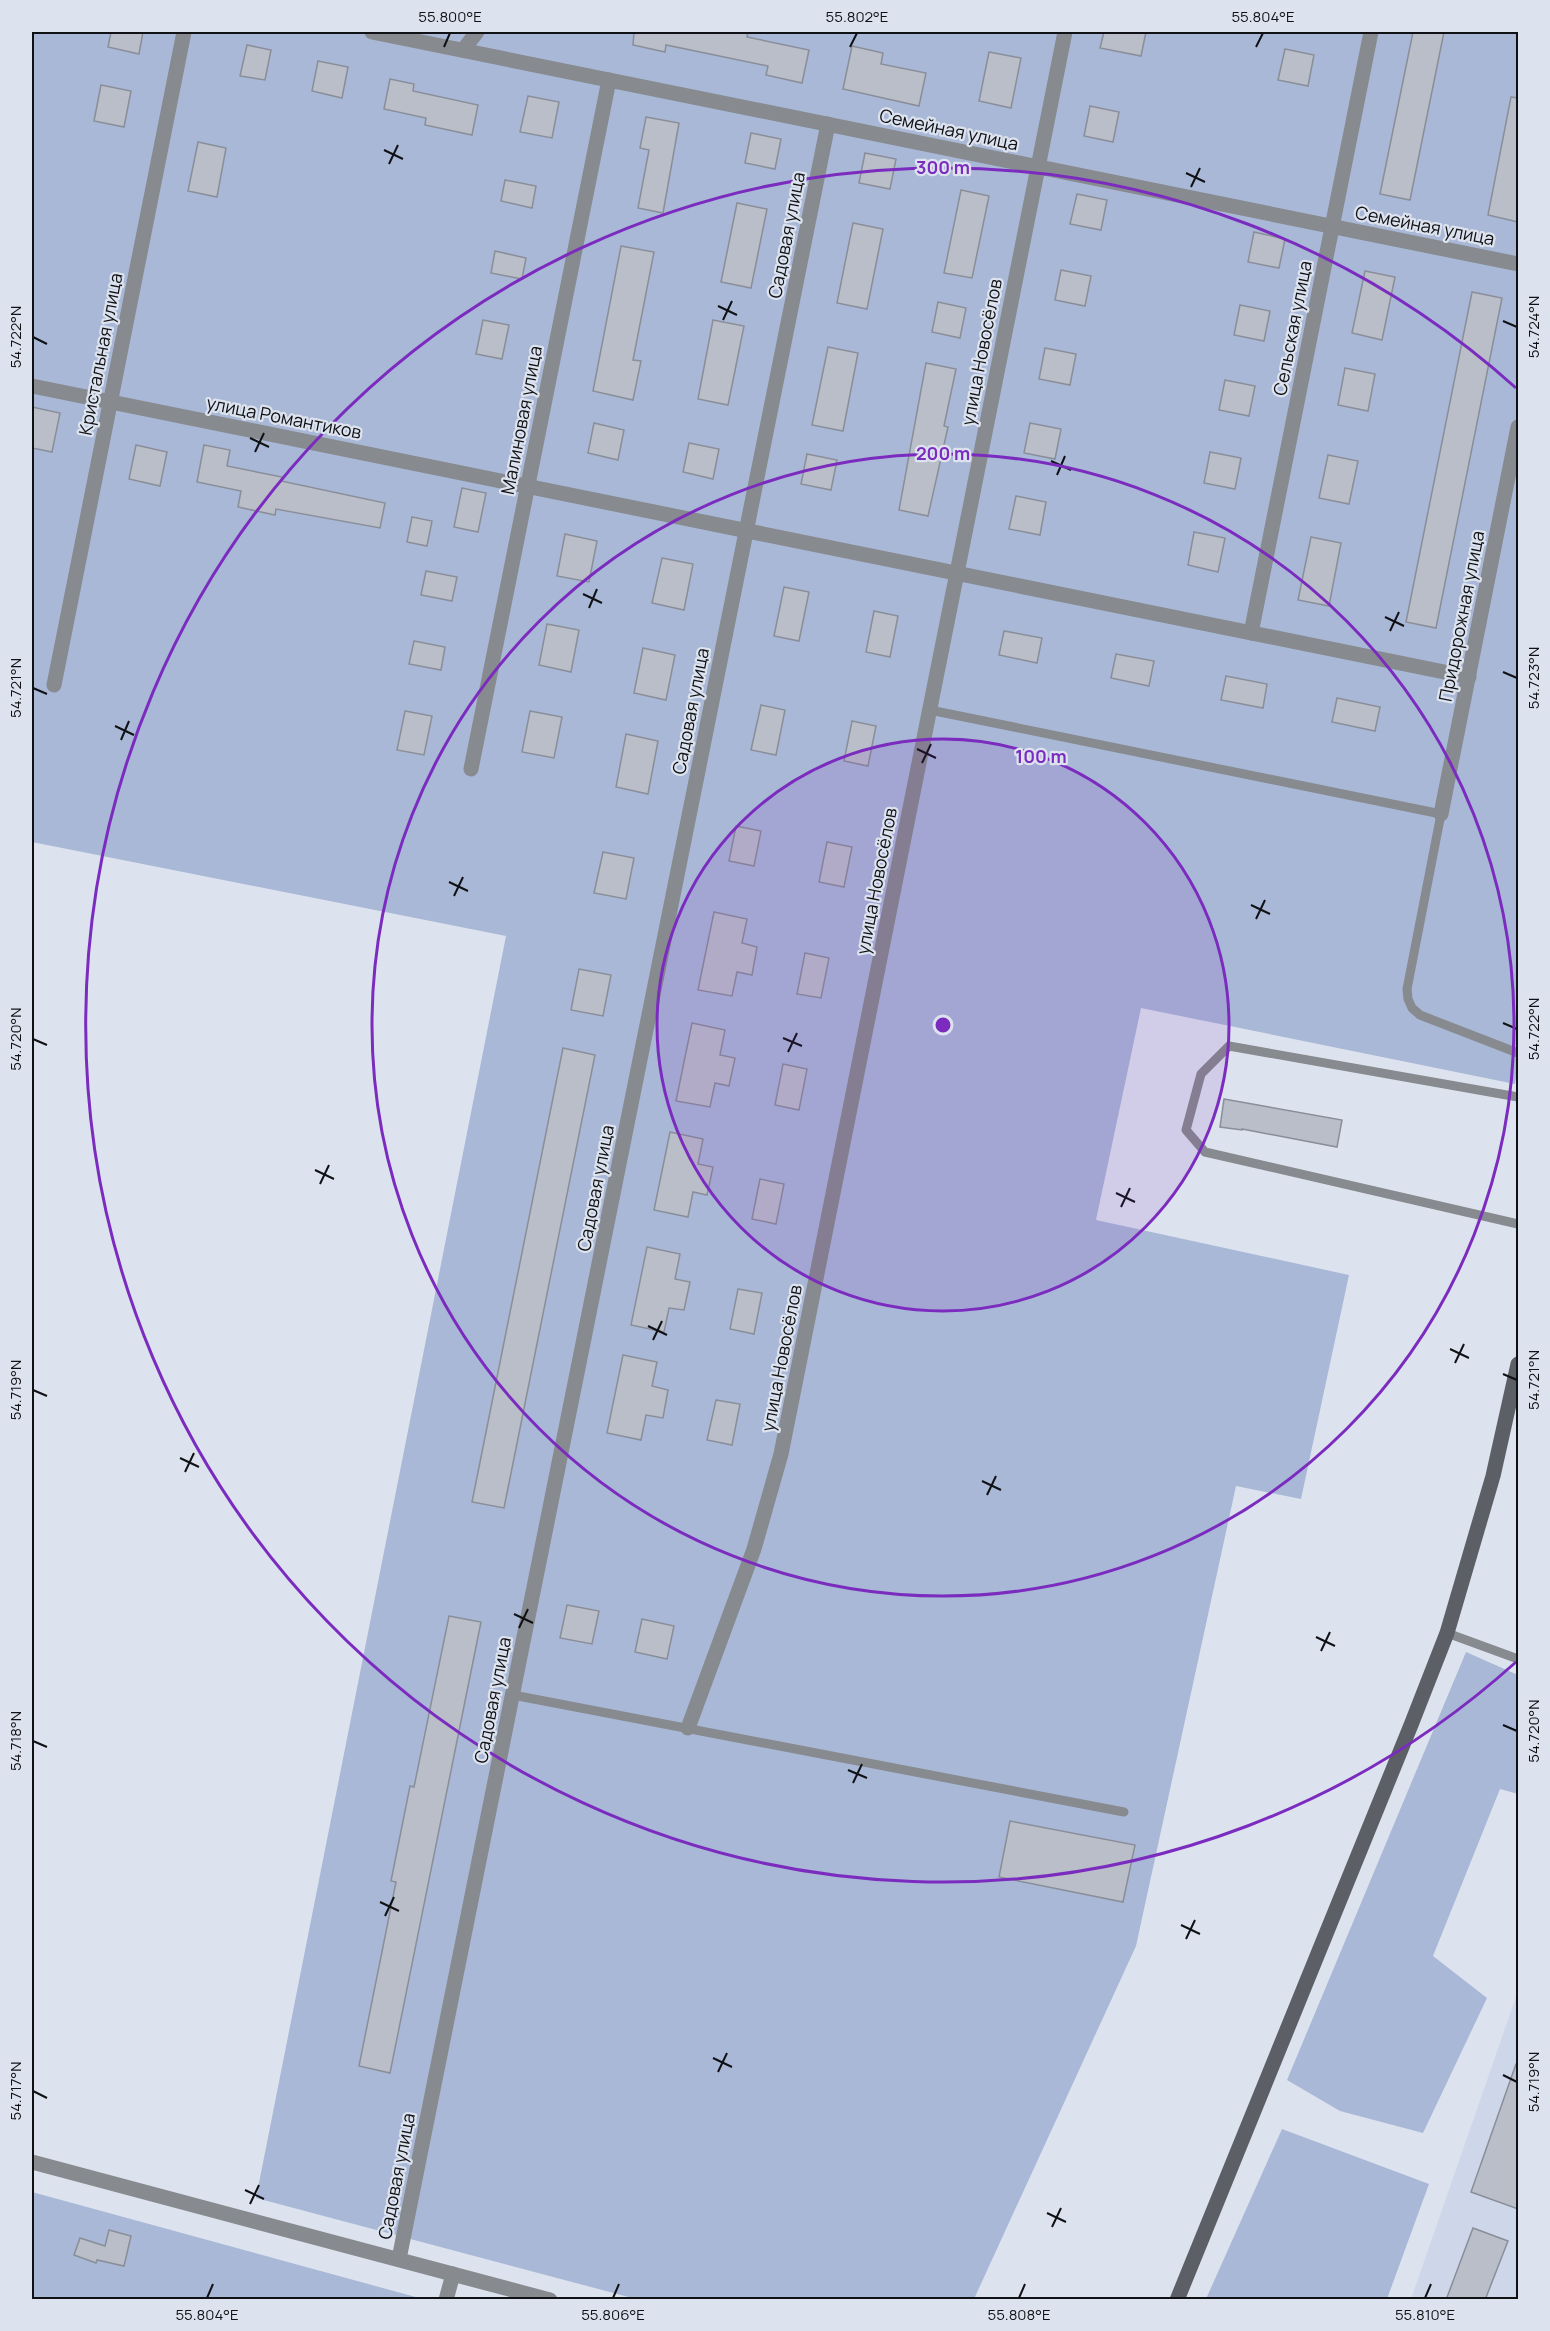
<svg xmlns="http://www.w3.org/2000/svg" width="1550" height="2331" font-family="Manrope,sans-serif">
	<rect width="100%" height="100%" fill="#dde3ee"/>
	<path fill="#ced7e9" d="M1518,1991V2299H1411Z"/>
	<g fill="#a9b8d6">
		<path d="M32,32H1518V1065L1515,1084L1141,1008L1096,1220L1349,1275L1301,1499L1236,1486L1136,1946L974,2299H636L256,2198L506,936L32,842Z"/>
		<path d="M1466,1652L1518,1675V1794L1500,1789L1433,1956L1487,1998L1423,2133L1340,2111L1287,2080Z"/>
		<path d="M1282,2129L1429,2184L1387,2299H1206Z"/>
		<path d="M32,2192L423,2299H32Z"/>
	</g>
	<g fill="#b9bec9" stroke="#898e99" stroke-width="1.5">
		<path d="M111,32H143L139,54L108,47Z"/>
		<path d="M634,32H748L747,37L809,50L802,83L766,75L768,66L666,45L665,52L633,45Z"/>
		<path d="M1104,32H1146L1141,56L1100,48Z"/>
		<path d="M1413,32H1444L1410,200L1380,194Z"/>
		<path d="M247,45L271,50L265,80L240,76Z"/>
		<path d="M852,46L883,53L881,64L926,73L919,106L843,89Z"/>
		<path d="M1285,49L1314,55L1308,86L1278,80Z"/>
		<path d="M989,52L1021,58L1011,108L979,101Z"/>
		<path d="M318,61L348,67L342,98L312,91Z"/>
		<path d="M390,79L414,84L413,91L478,105L472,135L425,125L426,118L384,109Z"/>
		<path d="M101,85L131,91L124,127L94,121Z"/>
		<path d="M528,96L559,102L552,138L520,132Z"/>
		<path d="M1511,97L1518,98V222L1488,215Z"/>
		<path d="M1090,106L1119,112L1113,142L1084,136Z"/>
		<path d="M646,117L679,123L663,213L638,208L649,150L640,148Z"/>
		<path d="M751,133L781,139L775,169L745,163Z"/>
		<path d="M198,142L226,148L217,197L188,191Z"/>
		<path d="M865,153L896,159L890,189L859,183Z"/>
		<path d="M505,180L536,186L532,208L501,201Z"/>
		<path d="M961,190L989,196L972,278L944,273Z"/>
		<path d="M1077,194L1107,200L1101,230L1070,224Z"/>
		<path d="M737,203L767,209L751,288L721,282Z"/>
		<path d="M853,223L883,229L867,309L837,303Z"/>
		<path d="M1254,232L1285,239L1279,268L1248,262Z"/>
		<path d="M621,246L654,252L633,360L641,361L633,400L593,391Z"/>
		<path d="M495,251L526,258L522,279L491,273Z"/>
		<path d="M1061,270L1091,276L1085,306L1055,300Z"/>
		<path d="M1365,271L1395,277L1382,340L1352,333Z"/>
		<path d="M1472,292L1502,298L1436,628L1406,622Z"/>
		<path d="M938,302L966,308L960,338L932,332Z"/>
		<path d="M1240,305L1270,311L1264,341L1234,335Z"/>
		<path d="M483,320L509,325L502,359L476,354Z"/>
		<path d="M713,320L744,326L728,405L698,399Z"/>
		<path d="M828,347L858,353L843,431L812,425Z"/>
		<path d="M1045,348L1076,354L1070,385L1039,379Z"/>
		<path d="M926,363L956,369L944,426L948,427L928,516L899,510Z"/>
		<path d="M1345,368L1375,374L1368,411L1338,405Z"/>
		<path d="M1225,380L1255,386L1249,416L1219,410Z"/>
		<path d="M32,407L60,413L52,452L32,448Z"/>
		<path d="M594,423L624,430L618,460L588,453Z"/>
		<path d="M1030,423L1061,429L1055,459L1024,453Z"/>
		<path d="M689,443L719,449L713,479L683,472Z"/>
		<path d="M136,445L167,452L160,486L129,479Z"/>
		<path d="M204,445L230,450L227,466L282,477L281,481L385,503L380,528L276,509L275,515L238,507L241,491L197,482Z"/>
		<path d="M1210,452L1241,458L1235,489L1204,483Z"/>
		<path d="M807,454L837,460L831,490L801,484Z"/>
		<path d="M1328,455L1358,461L1349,504L1319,498Z"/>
		<path d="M462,488L486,493L478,532L454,527Z"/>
		<path d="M1016,496L1046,502L1040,535L1009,529Z"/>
		<path d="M412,517L432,521L427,546L407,542Z"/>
		<path d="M1194,532L1225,538L1218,572L1188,565Z"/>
		<path d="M565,534L597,541L589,582L557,576Z"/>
		<path d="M1311,537L1341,543L1329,606L1298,600Z"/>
		<path d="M662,558L693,564L684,610L652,603Z"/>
		<path d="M426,571L457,577L452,601L421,595Z"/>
		<path d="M784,587L809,592L799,641L774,636Z"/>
		<path d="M874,611L898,616L890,657L866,652Z"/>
		<path d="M547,624L579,630L571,672L539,665Z"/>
		<path d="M1004,631L1042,638L1037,663L999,655Z"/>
		<path d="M414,641L445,647L441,670L409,664Z"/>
		<path d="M643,648L675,655L666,700L634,693Z"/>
		<path d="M1116,654L1154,661L1149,686L1111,678Z"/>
		<path d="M1226,676L1267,684L1263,708L1221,700Z"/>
		<path d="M1337,698L1380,707L1375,731L1332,722Z"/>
		<path d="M761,705L785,710L776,755L751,750Z"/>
		<path d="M405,711L432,716L424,755L397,750Z"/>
		<path d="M530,711L562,717L554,758L522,752Z"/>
		<path d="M852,721L876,726L868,766L844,761Z"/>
		<path d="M626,734L658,741L648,794L616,787Z"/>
		<path d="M736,826L761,831L754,866L729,861Z"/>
		<path d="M827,842L852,847L844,887L819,882Z"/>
		<path d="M603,852L634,858L626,899L594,893Z"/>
		<path d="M714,912L747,919L742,943L757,947L752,975L737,972L732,996L698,990Z"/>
		<path d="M805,953L829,958L821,998L797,994Z"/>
		<path d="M579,969L611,975L603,1016L571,1010Z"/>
		<path d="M692,1023L725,1030L720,1055L735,1058L729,1086L715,1083L710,1107L676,1101Z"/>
		<path d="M563,1048L595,1055L504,1508L472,1502Z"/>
		<path d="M783,1064L807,1069L799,1110L775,1105Z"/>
		<path d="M1224,1099L1342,1120L1337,1147L1242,1129V1130L1220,1127Z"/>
		<path d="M670,1132L703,1139L698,1164L713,1167L707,1195L693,1192L688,1217L654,1210Z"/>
		<path d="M760,1179L784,1184L776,1224L752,1219Z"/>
		<path d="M647,1247L680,1254L675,1279L690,1282L684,1310L669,1308L664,1332L631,1325Z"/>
		<path d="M738,1289L762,1293L754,1334L730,1329Z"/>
		<path d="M623,1355L657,1362L652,1386L668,1390L663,1418L646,1415L641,1440L607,1433Z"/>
		<path d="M716,1400L740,1404L732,1445L707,1440Z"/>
		<path d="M567,1605L599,1611L592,1644L560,1638Z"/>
		<path d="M449,1616L481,1622L390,2073L359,2066L396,1882L391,1881L410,1786L414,1787Z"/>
		<path d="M642,1619L674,1626L667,1659L635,1652Z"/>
		<path d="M1010,1821L1135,1845L1123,1902L999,1877Z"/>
		<path d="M1516,2064H1518V2209L1471,2192Z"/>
		<path d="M1473,2228L1508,2241L1485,2300H1446Z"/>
		<path d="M109,2230L131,2236L124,2266L97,2260L96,2263L74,2255L80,2238L105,2246Z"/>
	</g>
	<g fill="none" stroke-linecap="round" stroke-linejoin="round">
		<g stroke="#878a8e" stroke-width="9">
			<path d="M930,710L1441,814L1407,989L1408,999L1412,1008L1420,1015L1518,1053"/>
			<path d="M1518,1097L1229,1046L1201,1074L1186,1130L1205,1152L1518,1224"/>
			<path d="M1447,1633L1518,1659"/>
			<path d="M513,1695L1124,1812"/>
		</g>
		<g stroke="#878a8e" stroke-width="15">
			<path d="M372,32L1518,264"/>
			<path d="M463,50L477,32"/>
			<path d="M32,386L1469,677"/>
			<path d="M1251,633L1371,32"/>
			<path d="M54,685L184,32"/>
			<path d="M471,769L609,80"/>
			<path d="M1441,814L1518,427"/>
			<path d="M688,1728L754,1549L781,1454L1065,32"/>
			<path d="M32,2162L550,2300"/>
			<path d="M399,2259L828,124"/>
			<path d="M446,2300L453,2274"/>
		</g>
		<path stroke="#5c6066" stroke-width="15" d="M1177,2300L1411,1725L1447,1633L1493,1476L1518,1364"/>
	</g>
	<path fill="none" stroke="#0f1115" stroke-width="2" d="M444,47L450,33M850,47L857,33M1256,47L1263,33M384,150L403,159M389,164L398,145M1186,173L1205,182M1191,187L1200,168M718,306L737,315M723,320L732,301M1503,321L1517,327M33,337L47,344M250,438L269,447M255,452L264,433M1051,461L1071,470M1057,475L1065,456M583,594L602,603M589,608L597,589M1385,617L1404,626M1390,631L1399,612M1503,672L1517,678M33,688L47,694M115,726L134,735M121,740L129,721M917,749L936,758M922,763L931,744M449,882L468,891M454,896L463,877M1251,905L1270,914M1256,919L1265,900M1503,1023L1517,1029M783,1038L802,1046M33,1039L47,1045M788,1052L797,1033M315,1170L334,1179M320,1184L329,1165M1116,1193L1135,1202M1121,1207L1130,1188M648,1326L667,1335M653,1340L662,1321M1450,1349L1469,1358M1455,1363L1464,1344M1503,1374L1517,1380M33,1390L47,1396M180,1458L199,1467M185,1472L194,1453M982,1481L1001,1490M987,1495L996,1476M514,1614L533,1623M519,1628L528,1609M1316,1637L1335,1646M1321,1651L1330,1632M1503,1725L1517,1731M33,1741L47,1747M848,1770L867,1778M853,1783L862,1764M380,1902L399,1911M385,1916L394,1897M1181,1925L1200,1934M1186,1939L1195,1920M713,2058L732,2067M718,2072L727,2053M1503,2075L1517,2082M33,2091L47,2098M245,2190L264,2199M250,2204L259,2185M1047,2213L1066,2222M1052,2227L1061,2208M207,2298L213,2284M613,2298L619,2284M1019,2298L1025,2284M1425,2298L1431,2284"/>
	<circle cx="943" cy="1025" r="286" fill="#7b2cbf" fill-opacity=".12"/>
	<g fill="none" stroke="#7b2cbf" stroke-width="3">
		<circle cx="943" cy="1025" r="286"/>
		<circle cx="943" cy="1025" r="571"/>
		<path d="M1516 1662A857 857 0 1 1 1516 388"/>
	</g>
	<g text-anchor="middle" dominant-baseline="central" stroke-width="4.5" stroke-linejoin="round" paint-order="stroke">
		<g font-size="18" fill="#0f1115" stroke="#dde3ee">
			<text transform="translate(949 129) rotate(12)">Семейная улица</text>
			<text transform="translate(1425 225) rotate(11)">Семейная улица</text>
			<text transform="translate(786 235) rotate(-79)">Садовая улица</text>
			<text transform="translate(1292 328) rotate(-79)">Сельская улица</text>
			<text transform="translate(981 352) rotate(-79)">улица Новосёлов</text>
			<text transform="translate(100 354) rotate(-79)">Кристальная улица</text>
			<text transform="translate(284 417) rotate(11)">улица Романтиков</text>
			<text transform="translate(521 420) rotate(-79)">Малиновая улица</text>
			<text transform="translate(1461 616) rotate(-79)">Придорожная улица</text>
			<text transform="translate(690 711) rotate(-79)">Садовая улица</text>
			<text transform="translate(876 881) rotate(-79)">улица Новосёлов</text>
			<text transform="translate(595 1188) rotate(-79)">Садовая улица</text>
			<text transform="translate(781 1358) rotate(-79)">улица Новосёлов</text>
			<text transform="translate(492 1700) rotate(-79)">Садовая улица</text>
			<text transform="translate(396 2176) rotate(-79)">Садовая улица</text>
		</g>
	</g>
	<circle cx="943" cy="1025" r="9" fill="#7b2cbf" stroke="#dde3ee" stroke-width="3"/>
	<g font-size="18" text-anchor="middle" font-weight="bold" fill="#7b2cbf" stroke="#dde3ee" stroke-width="4.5" stroke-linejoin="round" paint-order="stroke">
		<text x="943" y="174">300 m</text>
		<text x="943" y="460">200 m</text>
		<text x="1041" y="763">100 m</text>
	</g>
	<rect width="1550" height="2331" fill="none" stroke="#dde3ee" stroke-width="66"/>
	<rect x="33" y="33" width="1484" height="2265" fill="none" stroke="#0f1115" stroke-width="2"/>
	<g font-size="15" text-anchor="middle" fill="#0f1115">
		<text x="450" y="22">55.800°E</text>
		<text x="857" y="22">55.802°E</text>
		<text x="1263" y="22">55.804°E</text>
		<text transform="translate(1534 327) rotate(-90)" y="5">54.724°N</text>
		<text transform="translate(16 337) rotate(-90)" y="5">54.722°N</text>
		<text transform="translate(1534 678) rotate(-90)" y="5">54.723°N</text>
		<text transform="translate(16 688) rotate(-90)" y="5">54.721°N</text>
		<text transform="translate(1534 1029) rotate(-90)" y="5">54.722°N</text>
		<text transform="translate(16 1039) rotate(-90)" y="5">54.720°N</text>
		<text transform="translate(1534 1380) rotate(-90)" y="5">54.721°N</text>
		<text transform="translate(16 1390) rotate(-90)" y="5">54.719°N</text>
		<text transform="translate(1534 1731) rotate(-90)" y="5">54.720°N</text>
		<text transform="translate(16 1741) rotate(-90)" y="5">54.718°N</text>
		<text transform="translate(1534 2082) rotate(-90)" y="5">54.719°N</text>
		<text transform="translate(16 2091) rotate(-90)" y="5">54.717°N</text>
		<text x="207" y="2320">55.804°E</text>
		<text x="613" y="2320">55.806°E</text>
		<text x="1019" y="2320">55.808°E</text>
		<text x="1425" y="2320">55.810°E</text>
	</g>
</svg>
